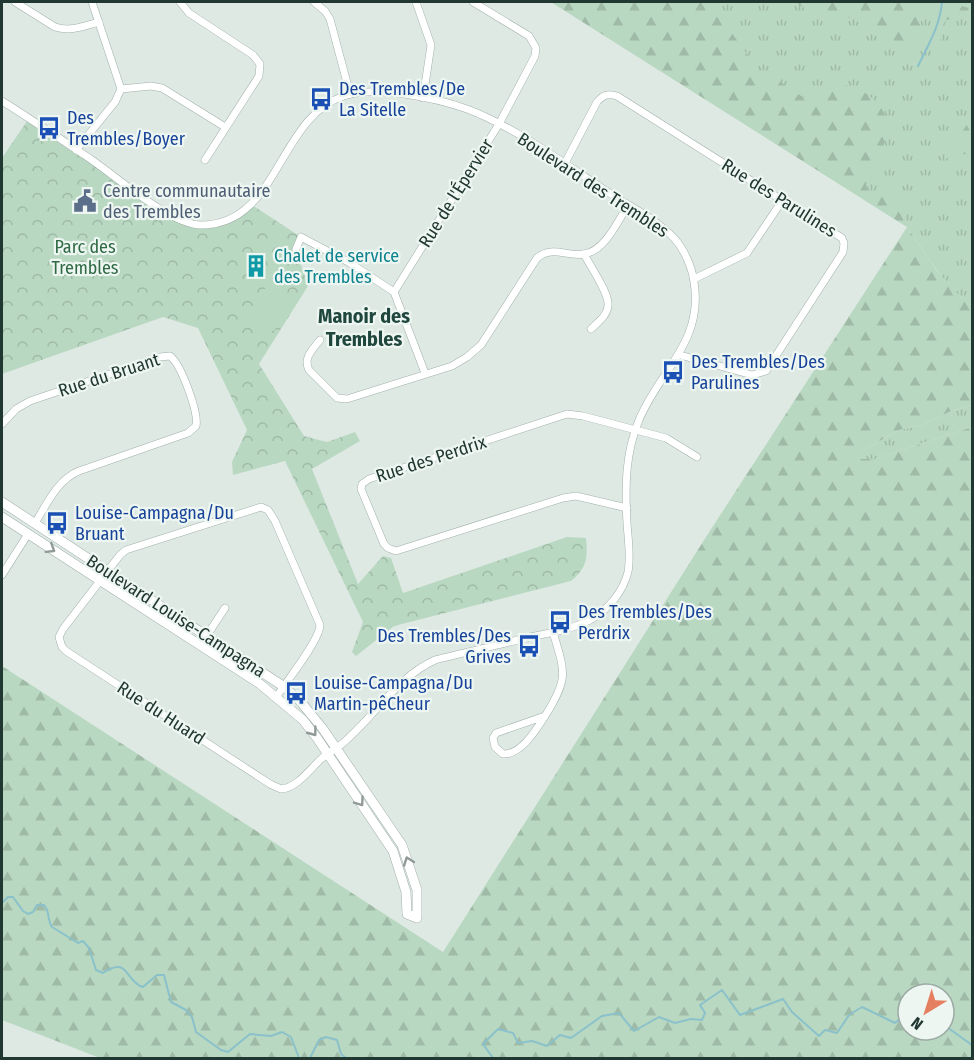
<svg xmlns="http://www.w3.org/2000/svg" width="974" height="1060" font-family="'Fira Sans Condensed',sans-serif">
	<defs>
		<pattern id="grass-tufts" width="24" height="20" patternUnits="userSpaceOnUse" patternTransform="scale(1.5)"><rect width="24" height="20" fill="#b9d8c1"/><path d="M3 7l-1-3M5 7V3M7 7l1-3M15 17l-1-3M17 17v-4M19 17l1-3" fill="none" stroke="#9fbaa6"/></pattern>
		<pattern id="forest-firs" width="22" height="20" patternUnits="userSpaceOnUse" patternTransform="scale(1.5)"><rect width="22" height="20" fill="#b9d8c1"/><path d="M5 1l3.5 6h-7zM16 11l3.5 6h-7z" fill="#9fbaa6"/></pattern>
		<pattern id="park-crowns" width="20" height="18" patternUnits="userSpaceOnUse" patternTransform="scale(1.5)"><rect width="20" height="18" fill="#b9d8c1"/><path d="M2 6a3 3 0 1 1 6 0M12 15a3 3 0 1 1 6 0" fill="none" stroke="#9fbaa6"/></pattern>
	</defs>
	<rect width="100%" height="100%" fill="#dee9e4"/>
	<g fill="url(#grass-tufts)">
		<path d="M551,2H972V306C944,286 927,255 907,227Z"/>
		<path d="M972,405V427L875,459L859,460L864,450L899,430L923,425L949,412Z"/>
	</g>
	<g fill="url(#forest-firs)" fill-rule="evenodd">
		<path d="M551,2H710L758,70C766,77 774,78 782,83C788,87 795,94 801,96C811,99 817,89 825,86C848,78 882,97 887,121C890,138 876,158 878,174L866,184L867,190L900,199L907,227L937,271L961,297L972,306V405L949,412L923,425L899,430L864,450L860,459H875L972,427V1058H100L2,1020V666L443,952L706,537L907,227ZM908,994H944V1030H908Z"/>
		<path d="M795,2H921V32L913,44C890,41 870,36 854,18L832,17L817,9L809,11Z"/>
		<path d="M938,2H954L950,6L954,8L962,6L969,8C965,19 956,18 946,20L940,41L936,39Z"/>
		<path d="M972,117V152L944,159Z"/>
	</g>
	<path fill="url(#park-crowns)" d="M29,118L185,223H221L252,205L301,237L296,249L308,286L259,364L304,436L327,442L355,432L360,441L312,469L358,584L383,556L391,558L403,593L567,537L586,538C588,557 587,568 571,581L394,626L356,656L352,652L363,622L285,461L233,475L232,462L247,430L198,328L163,317L2,374V158Z"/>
	<path fill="#b9d8c1" d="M266,287L292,304L274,331L249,315Z"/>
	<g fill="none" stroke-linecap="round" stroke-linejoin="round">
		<g stroke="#8ac1ca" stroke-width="2">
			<path d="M918,66C928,45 940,26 942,2"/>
			<path d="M2,903L8,897H13L23,911L28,914L33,912L37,905H44C50,911 47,920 52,927L78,943L83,941L89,948L96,970L103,973C129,955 125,982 143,987L157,975H164L171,1002L186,1010L192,1017L196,1032L221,1050L228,1052L250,1034L271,1036L282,1032L291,1037L299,1058"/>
			<path d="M944,1025L972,1045"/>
			<path d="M310,1058L319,1040L326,1037L337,1040L341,1054L346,1058"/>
			<path d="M493,1058L483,1044L498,1029L513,1033L518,1043L532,1041L547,1046L560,1035L571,1038L602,1016L619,1013L634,1031L659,1017L675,1023L691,1019L702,1020L705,1013L700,1005L722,990L740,1015L783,999L792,1012L819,1036L825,1030L837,1033L849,1015L862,1007L895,1023L908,1012"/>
		</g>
		<g stroke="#a2b0ab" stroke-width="8">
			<g id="minor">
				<path d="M15,2L55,27C70,32 84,26 99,22"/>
				<path d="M180,2L189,13L253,55L260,64L259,76L205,160"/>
				<path d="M314,2L325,11L330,19L350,94"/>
				<path d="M416,2L431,45L423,98"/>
				<path d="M121,89L151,86L162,88L225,127"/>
				<path d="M2,101C29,118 56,136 83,154C112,172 169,225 201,225C279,225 278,117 344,96C376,85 436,98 467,109C515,127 568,166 611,194C632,208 656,219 674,238C684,249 692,267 694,282C704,342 659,371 639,420C625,454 625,487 627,523C628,539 631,556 628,572C623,592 608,610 590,620C572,629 550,633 530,637C499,645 467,652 435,660C397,677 374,717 343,743C336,749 328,753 321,759C310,769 297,788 281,789L270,784L66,651L62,647L59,637L63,629L120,555L126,550L261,507L268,510L275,521L320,625C320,640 286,682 277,696"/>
				<path d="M76,150L115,102L121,89L92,2"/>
				<path d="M565,163L597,102C603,95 608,93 617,96L842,238L844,243L843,252L766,371L752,375L680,355"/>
				<path d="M296,249L301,237L350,263L394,292L425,373"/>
				<path d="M584,254C590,266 610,294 608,306C607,316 598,322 591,329"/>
				<path d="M694,279L747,253L782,201"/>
				<path d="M394,292L499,124L535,56L536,48L529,36L473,2"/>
				<path d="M320,340C312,350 303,358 309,370L337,398L347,399L452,366L467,357L481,345L537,258C552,245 567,257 584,254C605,251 618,221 628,205"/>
				<path d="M2,424L16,409L30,401L160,357L170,356C181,364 199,413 196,426L188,433L79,471C57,480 47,504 35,523"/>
				<path d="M627,508L576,496L563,498L396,551L388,548L384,544L361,489L362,484L369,479L567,414L583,416L666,438L697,457"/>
				<path d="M2,575L28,534"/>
				<path d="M200,646L225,608"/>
				<path d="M545,716C536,730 521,755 503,754L495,747L493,738L496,733L545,716C569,678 565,673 553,632"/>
			</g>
		</g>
		<g stroke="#a2b0ab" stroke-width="10">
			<path id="tertiary" d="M2,502L283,686L300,701L323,729L402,845L417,890V918L407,914L406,892L393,851L317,738L303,720L260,684L2,517"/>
		</g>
		<use href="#minor" stroke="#fff" stroke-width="7"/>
		<use href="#tertiary" stroke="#fff" stroke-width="9"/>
	</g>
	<defs><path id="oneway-chevron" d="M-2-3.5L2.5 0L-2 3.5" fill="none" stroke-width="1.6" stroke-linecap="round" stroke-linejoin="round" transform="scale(1.5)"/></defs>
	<g stroke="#909b98">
		<use href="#oneway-chevron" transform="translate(51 549) rotate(32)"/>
		<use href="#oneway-chevron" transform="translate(313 732) rotate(53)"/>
		<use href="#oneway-chevron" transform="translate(360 802) rotate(55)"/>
		<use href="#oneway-chevron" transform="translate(408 861) rotate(-110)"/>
	</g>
	<defs>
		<g id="bus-bare" transform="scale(1.8)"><path d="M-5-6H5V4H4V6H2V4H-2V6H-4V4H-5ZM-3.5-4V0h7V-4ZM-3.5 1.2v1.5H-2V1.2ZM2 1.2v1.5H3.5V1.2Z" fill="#1a4fb4" stroke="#eef6f2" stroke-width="2.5" paint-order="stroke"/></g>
		<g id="civic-bare" transform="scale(1.8)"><path d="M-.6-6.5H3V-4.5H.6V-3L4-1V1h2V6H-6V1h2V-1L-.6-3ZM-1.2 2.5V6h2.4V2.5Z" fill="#5c6f8a" stroke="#eef6f2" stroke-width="2.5" paint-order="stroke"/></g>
		<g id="building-bare" transform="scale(1.8)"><path d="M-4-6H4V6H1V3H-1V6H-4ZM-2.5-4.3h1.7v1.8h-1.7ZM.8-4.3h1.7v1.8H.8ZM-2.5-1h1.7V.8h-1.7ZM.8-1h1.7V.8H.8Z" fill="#0f9aa8" stroke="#eef6f2" stroke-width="2.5" paint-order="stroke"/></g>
	</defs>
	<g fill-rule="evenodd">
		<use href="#bus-bare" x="321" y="99"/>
		<use href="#bus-bare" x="49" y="128"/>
		<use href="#civic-bare" x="85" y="201"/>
		<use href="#building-bare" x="256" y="266"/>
		<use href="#bus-bare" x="673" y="372"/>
		<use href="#bus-bare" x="57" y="523"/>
		<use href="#bus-bare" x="560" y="622"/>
		<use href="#bus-bare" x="529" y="646"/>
		<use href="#bus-bare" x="296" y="693"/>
	</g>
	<g text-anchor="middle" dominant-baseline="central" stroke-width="4.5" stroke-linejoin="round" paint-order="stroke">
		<g font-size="18" fill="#164399" stroke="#eef6f2" text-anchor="start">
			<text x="339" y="89">Des Trembles/De<tspan x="339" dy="21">La Sitelle</tspan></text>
			<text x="67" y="118">Des<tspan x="67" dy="21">Trembles/Boyer</tspan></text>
			<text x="691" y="362">Des Trembles/Des<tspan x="691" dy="21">Parulines</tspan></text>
			<text x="75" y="513">Louise-Campagna/Du<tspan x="75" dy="21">Bruant</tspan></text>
			<text x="578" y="612">Des Trembles/Des<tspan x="578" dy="21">Perdrix</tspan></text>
			<text x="511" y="636" text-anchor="end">Des Trembles/Des<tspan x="511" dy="21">Grives</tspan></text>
			<text x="314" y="683">Louise-Campagna/Du<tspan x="314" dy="21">Martin-pêCheur</tspan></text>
		</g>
		<g font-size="18" fill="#213731" stroke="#eef6f2">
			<text transform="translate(593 185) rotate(33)">Boulevard des Trembles</text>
			<text transform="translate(456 193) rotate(-58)">Rue de l'Épervier</text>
			<text transform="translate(779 198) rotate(32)">Rue des Parulines</text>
			<text transform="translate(109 375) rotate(-18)">Rue du Bruant</text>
			<text transform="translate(431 459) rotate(-18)">Rue des Perdrix</text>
			<text transform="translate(176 616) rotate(33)">Boulevard Louise-Campagna</text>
			<text transform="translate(161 713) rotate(33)">Rue du Huard</text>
		</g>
		<g font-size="18" fill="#4e5e75" stroke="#eef6f2" text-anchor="start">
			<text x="103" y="191">Centre communautaire<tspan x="103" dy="21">des Trembles</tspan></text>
		</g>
		<g font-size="18" fill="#2f6a45" stroke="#eef6f2">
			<text x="85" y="247">Parc des<tspan x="85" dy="21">Trembles</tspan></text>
		</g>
		<g font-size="18" fill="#0d838f" stroke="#eef6f2" text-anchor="start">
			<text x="274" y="256">Chalet de service<tspan x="274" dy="21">des Trembles</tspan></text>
		</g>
		<g font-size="20" font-weight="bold" fill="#1f473d" stroke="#eef6f2">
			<text x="364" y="316">Manoir des<tspan x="364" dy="23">Trembles</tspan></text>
		</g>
	</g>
	<rect width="974" height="1060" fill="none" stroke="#213731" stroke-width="6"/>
	<g transform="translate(926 1012) rotate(218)"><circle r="28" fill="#eef6f2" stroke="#9caaa5" stroke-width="1.5"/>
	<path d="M0-4.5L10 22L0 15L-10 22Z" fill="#e67f5f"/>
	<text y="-9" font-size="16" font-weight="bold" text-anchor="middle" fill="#213731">N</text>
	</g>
</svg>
